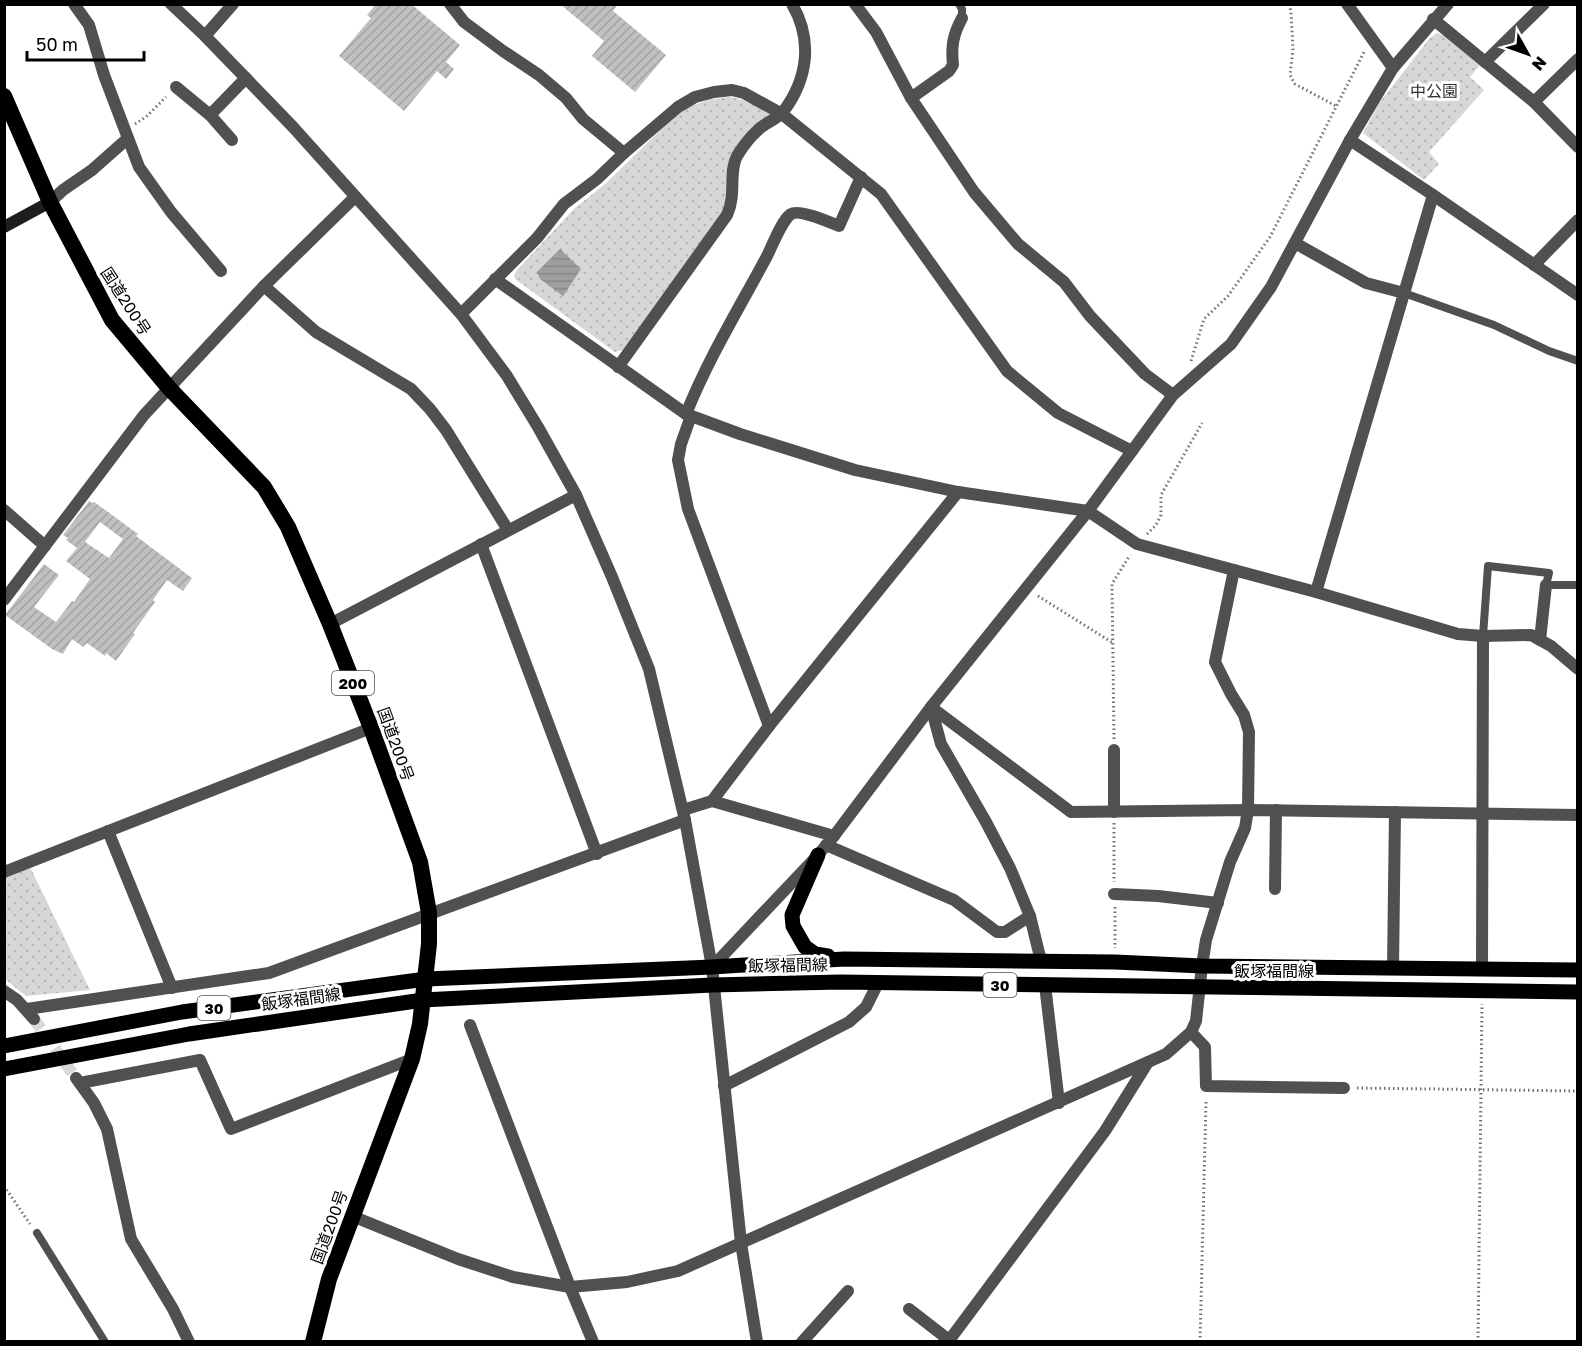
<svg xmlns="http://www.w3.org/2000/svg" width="1582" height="1346" font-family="'Golos Text','Noto Sans JP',sans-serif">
	<defs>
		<pattern id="park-dots" width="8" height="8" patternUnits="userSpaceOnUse" patternTransform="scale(1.5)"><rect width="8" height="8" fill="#d7d7d7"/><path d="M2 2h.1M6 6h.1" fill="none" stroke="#b7b7b7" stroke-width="1.8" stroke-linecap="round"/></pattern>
		<pattern id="water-rules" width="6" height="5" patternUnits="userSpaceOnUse" patternTransform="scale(1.5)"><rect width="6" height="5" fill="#9e9e9e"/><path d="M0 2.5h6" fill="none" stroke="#868686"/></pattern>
		<pattern id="building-hatch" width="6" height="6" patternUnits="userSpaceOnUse" patternTransform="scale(1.5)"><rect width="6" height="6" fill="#c0c0c0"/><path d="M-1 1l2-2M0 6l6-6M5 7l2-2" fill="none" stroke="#a3a3a3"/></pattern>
	</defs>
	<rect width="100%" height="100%" fill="#fff"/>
	<g fill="url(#park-dots)">
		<path d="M1437,33L1445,36L1481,64L1470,77L1484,90L1429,152L1439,164L1424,180L1363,133L1380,102L1429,39Z"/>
		<path d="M729,97C746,99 758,105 772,114L732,155L729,200L723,213L625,349L615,352L515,279L514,275L517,270L575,208L605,184L676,115L691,106L708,100Z"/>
		<path d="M30,867L90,990L26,996L5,979L4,877Z"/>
	</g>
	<path fill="url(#water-rules)" d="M560,249L581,269L563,296L540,279L537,272Z"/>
	<g fill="url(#building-hatch)" fill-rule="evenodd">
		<path d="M376,4H411L460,45L446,62L454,69L446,79L437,71L404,111L339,56L371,18L367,15Z"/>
		<path d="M560,4H618L613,11L666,55L635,92L592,56L604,41Z"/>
		<path d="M89,501L92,503L94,502L108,512L138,534L136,536L192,578L183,591L167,580L153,600L155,602L133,633L135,634L116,661L106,653L105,656L87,643L83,647L72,639L63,654L52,649L5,615L44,564L59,575L34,607L56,622L72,601L74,602L90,579L66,561L77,548L66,540L68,538L63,535ZM100,522L123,539L109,558L85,542Z"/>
	</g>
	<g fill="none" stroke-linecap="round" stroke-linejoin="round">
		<path stroke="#d9d9d9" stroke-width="12" stroke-dasharray="12 6" stroke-linecap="butt" d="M34,1019L75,1077"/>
		<g stroke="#727272" stroke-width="3" stroke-dasharray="1.5 3" stroke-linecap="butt">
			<path d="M1289,4L1291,12L1293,49L1290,75L1295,84L1336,106"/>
			<path d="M135,124L147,116L166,97"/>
			<path d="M1191,361L1204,319L1228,296L1270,237L1365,50"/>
			<path d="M1147,534L1156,525L1161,515V495L1202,423"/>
			<path d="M1038,596L1113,643"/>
			<path d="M1114,739L1112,584L1130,555"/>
			<path d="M1114,823V882"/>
			<path d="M1115,907V948"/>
			<path d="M1357,1088L1578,1091"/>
			<path d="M4,1186L30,1224"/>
			<path d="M1200,1342L1206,1100"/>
			<path d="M1478,1342L1482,1004"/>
		</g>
		<g stroke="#505050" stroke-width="8">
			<path d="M959,4L962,9V18"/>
			<path d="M1404,293L1494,325L1549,351L1578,361"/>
			<path d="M1483,636L1488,566L1549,573L1546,585H1578"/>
			<path d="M37,1233L105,1342"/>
		</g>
		<g stroke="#505050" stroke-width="12">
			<path d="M74,4L89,25L104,75L139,167L171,212L221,271"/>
			<path d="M450,4L464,22L503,51L539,75L566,98L583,119L624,153"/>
			<path d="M855,4L876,32L911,98L974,192L1018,244L1064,282L1090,316L1145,374L1173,395"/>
			<path d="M1433,19L1534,102L1578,147"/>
			<path d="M1485,62L1544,4"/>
			<path d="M176,87L210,115L246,78"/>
			<path d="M911,98L949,71L953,65C951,46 953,35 962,18"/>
			<path d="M1534,102L1578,59"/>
			<path d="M210,115L232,140"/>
			<path d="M1350,140L1433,195L1578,295"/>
			<path d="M50,202L63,190L92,170L127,139"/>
			<path d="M1295,243L1366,283L1404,293"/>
			<path d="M1534,265L1578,220"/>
			<path d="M495,279L686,414L740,434L855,470L958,492L1088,511L1137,544L1316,592L1458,634L1483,636L1531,635L1551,646L1578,669"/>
			<path d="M264,286L316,332L411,389L430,409L446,430L508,530"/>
			<path d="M461,314L537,238L564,204L597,179L624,153L678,107L695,97L714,92L732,90L744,93L782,114L881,194L1007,371L1058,413L1132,451"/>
			<path d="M618,367L727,215C737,193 728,173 737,156C742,148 750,137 757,131C764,123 776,120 783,112C808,79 813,40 792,4"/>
			<path d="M686,414C708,359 738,310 766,258C772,247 781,221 791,214C799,209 829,222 839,226L861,177"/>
			<path d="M691,416L681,444L678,460L688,509L769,726"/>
			<path d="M4,510L45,546"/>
			<path d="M481,544L597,854"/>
			<path d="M1316,592L1433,195"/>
			<path d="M4,600L144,415L264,286L355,197"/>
			<path d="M330,624L576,495"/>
			<path d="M1540,640L1546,585"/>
			<path d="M931,707L1071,812L1248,810L1578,815"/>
			<path d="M931,707L941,744L986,822L1010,868L1030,916L1041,961"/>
			<path d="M1114,750V812"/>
			<path d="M712,801L834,836"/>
			<path d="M683,810L712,801L769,726L958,492"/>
			<path d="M108,831L172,988"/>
			<path d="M826,845L954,900L997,932H1005L1030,916"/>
			<path d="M4,872L371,728"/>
			<path d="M1275,889L1276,810"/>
			<path d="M1114,894L1158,896L1218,903"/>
			<path d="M1202,966L1206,940L1230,862L1245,828L1248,810L1249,732L1244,715L1231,694L1215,662L1234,570"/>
			<path d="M1393,967L1395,812"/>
			<path d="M1482,968L1483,636"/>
			<path d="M1045,985L1059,1103"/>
			<path d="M4,991L17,1000L34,1019"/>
			<path d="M27,1009L269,973L685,820"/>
			<path d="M470,1025L570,1287L593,1342"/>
			<path d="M1191,1032L1205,1047L1206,1086L1344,1088"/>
			<path d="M76,1078L94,1103L107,1129L131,1239L173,1309L189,1342"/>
			<path d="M80,1083L200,1060L231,1129L412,1059"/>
			<path d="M724,1086L849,1022L866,1007L878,983"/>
			<path d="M909,1309L949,1340"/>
			<path d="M802,1342L848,1291"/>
			<path d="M948,1342L1105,1131L1148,1062"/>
		</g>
		<g stroke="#505050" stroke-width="12">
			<path d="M171,4L205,36L293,127L461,314L507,376L538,427L576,495L612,577L649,669L685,820L712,967L741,1243L757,1342"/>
			<path d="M1347,4L1393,68"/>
			<path d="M205,36L233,4"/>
			<path d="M712,967L818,855L834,836L931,707L1088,511L1173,395L1231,344L1271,287L1350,140L1393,68L1448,4"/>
			<path d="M352,1216L458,1259L513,1277L570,1287L627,1282L678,1271L1166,1054L1191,1032L1196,1021L1202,966"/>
		</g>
		<path stroke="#1d1d1d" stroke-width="12" d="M4,227L50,202"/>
		<g stroke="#000" stroke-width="15">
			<path d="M818,855L792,915L793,926L805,947L815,954L828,956"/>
			<path d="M4,1046L182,1012L426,979L712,967L844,959L1115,962L1202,966L1578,970"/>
			<path d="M4,1069L189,1034L423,1000L712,985L841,982L1578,992"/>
		</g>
		<path stroke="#000" stroke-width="16" d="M4,96L50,202L112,320L169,388L264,487L288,527L330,624L371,728L420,862L429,913V944L420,1024L412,1059L329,1279L313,1342"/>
	</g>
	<g text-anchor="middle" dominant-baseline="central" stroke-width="6" stroke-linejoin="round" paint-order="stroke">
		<g fill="#fff" stroke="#4c4c4c" stroke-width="1.5">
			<rect x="332" y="671" width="42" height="24" rx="4.5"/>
			<rect x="983.5" y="973" width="33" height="24" rx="4.5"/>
			<rect x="197.5" y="996" width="33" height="24" rx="4.5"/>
		</g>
		<g font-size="15" font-weight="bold" fill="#000">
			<text x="353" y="683">200</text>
			<text x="1000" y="985">30</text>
			<text x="214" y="1008">30</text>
		</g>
		<g font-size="16" fill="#2e2e2e" stroke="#fff">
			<text x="1434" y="91">中公園</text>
		</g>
		<g font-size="16" fill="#000" stroke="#fff">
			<text transform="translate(126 301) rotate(57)">国道200号</text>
			<text transform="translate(396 744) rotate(70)">国道200号</text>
			<text transform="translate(788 965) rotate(-1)">飯塚福間線</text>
			<text x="1274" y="971">飯塚福間線</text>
			<text transform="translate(301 999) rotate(-8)">飯塚福間線</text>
			<text transform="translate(329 1227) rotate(-70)">国道200号</text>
		</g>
	</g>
	<rect width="1582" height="1346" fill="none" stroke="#000000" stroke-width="12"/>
	<g transform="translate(1528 54) rotate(130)" stroke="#ffffff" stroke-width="4.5" paint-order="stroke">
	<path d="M0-4.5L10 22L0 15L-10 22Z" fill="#000000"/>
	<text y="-9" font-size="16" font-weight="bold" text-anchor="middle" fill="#000000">N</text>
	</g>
	<path d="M27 51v9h117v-9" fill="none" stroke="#000000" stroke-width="3"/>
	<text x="36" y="51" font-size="18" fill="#000000" stroke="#ffffff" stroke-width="4.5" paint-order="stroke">50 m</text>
</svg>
